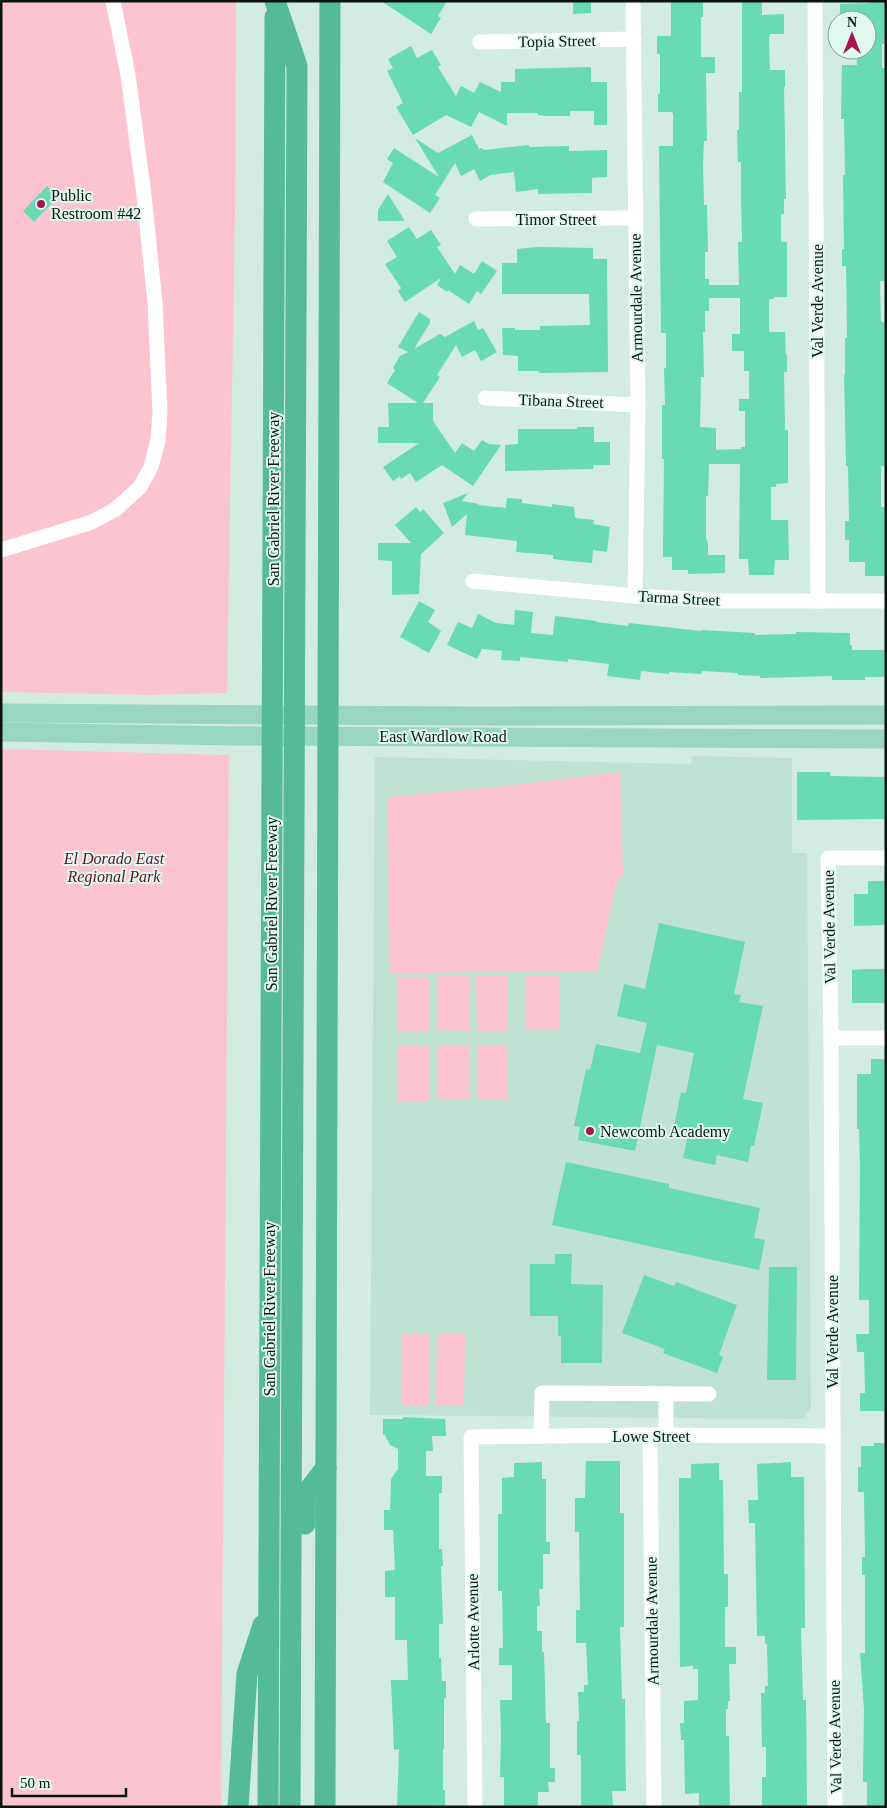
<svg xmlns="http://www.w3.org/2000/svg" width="887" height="1808" font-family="'Times New Roman',serif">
	<rect width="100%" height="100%" fill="#d2ece1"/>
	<path fill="#bfe2d4" d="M692,756L792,758V853H807L811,1408L803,1419L370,1415L375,757L691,764Z"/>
	<g fill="#fcc4d0">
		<path d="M1,1H236L235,213L227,693L150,695L1,692Z"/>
		<path d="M1,749L229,755L221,1807H1Z"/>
		<path d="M620,772L623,875L616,884L597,972L506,971L389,974L388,797L504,786Z"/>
		<path d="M438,976H470V1031L437,1030Z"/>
		<path d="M476,976H508V1031H477Z"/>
		<rect x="526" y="976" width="33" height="54"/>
		<path d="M397,977H430L429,1031H397Z"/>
		<path d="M398,1045L430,1046V1101H397Z"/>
		<rect x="437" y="1046" width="32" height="54"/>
		<rect x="477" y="1046" width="31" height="54"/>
		<path d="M437,1333L465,1334L464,1406L436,1405Z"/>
		<path d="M402,1334H429V1406H401Z"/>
	</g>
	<g fill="#68dab6" fill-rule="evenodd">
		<path d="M381,1H447L438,16L441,18L431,34Z"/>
		<path d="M573,1H591V13L573,14Z"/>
		<path d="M671,1H703V17H701V57H715V73H706L707,141H704L703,164L704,205H707L708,252H705V279H709V285H739L738,242H742L741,197V162H738L737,130H739V92H742V1H762V15L784,14V34H770L769,37L770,70H785V87H784L786,199H784V214H781V242H787V297H774V299H769V332H785L786,355H787V372H784L785,430H788V483L776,484V487H771V520H788L789,560H775L774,575H749L748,559H739L740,464H709L708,496H706V538L708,544V555H725V573L688,574V570H672V557H663L664,459H662V405H665L664,368H666V333H661L659,146H673V114L672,112H658V94H660V54H657V36H671ZM709,298H740V334H732V351H744V371H749V399H739V411H745V447H741V449L716,450V428L700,427L701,377H704L703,332H705V311H709Z"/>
		<path d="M870,1H886L884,44H882V68H886V281H880L881,322H886V466H881V507H886V576H865V562H849V540H845V521H849L848,466H846L844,375H845V338H847L846,266H842V249H844L843,175H845L844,119H841L842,65H857L856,50H867V20H840V4L870,3Z"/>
		<path d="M411,46L417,58L432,50L441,65L438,67L456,96L461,86L474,93L480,82L501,92V82H515V69L591,67V82H607V125H594V111H570V116H546L538,115V113H507V126L479,112L471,127L446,115L413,135L396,107L403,103L387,71L393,68L388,59Z"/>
		<path d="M472,135L479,149L482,148L484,150L529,145V147L569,146V151L607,150V177L592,178V193L538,194V189L516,192L514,172L490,175L480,181L474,169L461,176L455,163L435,195L440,198L430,213L383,182L393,163L387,159L394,148L439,177L415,138L438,153Z"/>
		<path d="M47,186L58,197L34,222L23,211Z"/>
		<path d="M388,194L405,221H378V210Z"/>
		<path d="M409,227L417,239L431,230L441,245L437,247L455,274L460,265L474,274L482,261L497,271L481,294L477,291L469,304L448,290L447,292L437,285L441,278L405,302L398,291L401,288L385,264L397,257L387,241Z"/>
		<path d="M538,247L593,248V259H607L608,372L539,373V371H518V356L503,355L502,328H515V330H540V326L590,325L589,294H502V263H517V249Z"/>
		<path d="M419,312L430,319V323L414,349L440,334L445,337L474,321L478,330L483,328L497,352L481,361L475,350L462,357L456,345L437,375L440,377L423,403H433V421L455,453L462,443L474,451L482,440L489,444L501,445L473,486L442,465L416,482L410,473L401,479L400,476L393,481L383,467L419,443H378V427H389L388,403H418L387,383L395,370L393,368L400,356L408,352L398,347Z"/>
		<path d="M577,427H594V442H610V465H593V469H590L505,471V445L518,444V429H577Z"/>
		<path d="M468,493L462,501L479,504L477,505L506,508L507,498L522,499V503L552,507V504L574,507L575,518L594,520L593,524L610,527L607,552L593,550L592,563L570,561L553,559V555L516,552L517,541L465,535L467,514L452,527L443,503Z"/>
		<path d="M416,507L420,512L423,509L444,533L421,554L419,594L392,595V561L378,560V543H411L395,525Z"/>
		<path d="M419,601L435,610L428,622L441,631L429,653L400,637Z"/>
		<path d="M515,610L533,612L531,633L553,635L555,616L597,621L596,622L628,626L629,623L701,631V630L755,633V635L796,634V632L850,633V645H852V650H886V677H865V680H832V676L760,678V676L738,675V673L702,671L701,674L669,672V674L641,671L640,680L607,676L609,664L568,659V662L520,657V661L501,660L502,651L482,649L477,659L447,645L458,622L472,628L478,614L496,623L514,625Z"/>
		<path d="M797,772H830V776L886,777V819L797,820Z"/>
		<path d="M868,881H886V925L854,926V894H868Z"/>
		<path d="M659,923L745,942L734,994L741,995L739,1002L763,1006L743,1099L763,1103L754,1146H751L748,1162L717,1155L715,1165L683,1158L689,1130L674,1126L681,1092L686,1093L694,1053L657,1045L635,1151L578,1140L580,1127L574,1126L586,1069L590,1070L596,1044L640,1053L647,1023L617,1016L624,984L645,989Z"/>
		<path d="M865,969H886V1003H852V970Z"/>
		<path d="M871,1059H886V1411H860V1393H865L864,1352H857L856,1334H869V1300H859L860,1166L859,1129H857V1074H871Z"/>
		<path d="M566,1162L669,1184V1188L760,1208L754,1238L765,1240L759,1270L552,1225Z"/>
		<path d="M555,1254H572L571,1284L603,1285L602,1363H561V1336H558V1316H530V1264H555Z"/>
		<path d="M769,1267H797L796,1380H767Z"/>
		<path d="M644,1275L674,1286L676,1282L737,1305L719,1355L723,1357L717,1373L663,1353L665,1349L622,1333Z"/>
		<path d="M403,1417L445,1419L446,1436H432L433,1451H426V1476H442V1493H439V1549H442L443,1566H441L443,1624H439V1658H441L442,1681H446V1698H444V1749H443V1790H445V1806L397,1807L399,1749L394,1750L391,1680H408L407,1640H395V1597H385V1571L395,1570L393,1530H384V1510H390L391,1479L398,1469V1449L390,1445L385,1435H383V1419H403Z"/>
		<path d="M874,1443H886V1807H867V1782H863L864,1709L860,1653H865V1575H862V1557H865L864,1492H858V1467H861V1446H874Z"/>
		<path d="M586,1461H620V1513H624V1627H620L622,1699H625L626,1791H612L613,1807H581V1755H577V1721H579L578,1692H584V1685H588L586,1643H576V1610H580L579,1532H575V1498H585Z"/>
		<path d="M542,1462V1479H546V1542H550V1554H543V1589H539L540,1606H537V1631H542V1652H544L546,1723H550V1768H555V1782H548L549,1792H538V1807H504V1777H500L501,1734L500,1700H512V1665H499V1648H503L502,1591H498V1514H502V1478L514,1477V1463Z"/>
		<path d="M791,1462V1477H804L805,1628H801L803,1700H806L807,1807H762V1777H766V1747H762L761,1693H765V1686H768L767,1644H765V1636H757L755,1523H749L748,1500H758L757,1464Z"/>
		<path d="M719,1463V1480H723L724,1574H728V1607H725V1647H736V1664H729L730,1701H728V1709H726V1736H729L730,1807H699V1793L685,1794L684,1740H681L680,1723H684V1701L698,1700V1669H693V1666L680,1667L679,1478H691V1464Z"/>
	</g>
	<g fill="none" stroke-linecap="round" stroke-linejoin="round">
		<g stroke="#fff" stroke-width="15">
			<path d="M633,1L638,405L635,596"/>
			<path d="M815,1L818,601"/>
			<path d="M480,42L634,39"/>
			<path d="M476,219L635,218"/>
			<path d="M485,398L638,405"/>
			<path d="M1,550L92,522L116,509L140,487L151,467L158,440L160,412L155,303L144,195L128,75L113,1"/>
			<path d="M473,581L635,596L726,601H886"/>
			<path d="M831,1038H886"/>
			<path d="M650,1435L654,1807"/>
			<path d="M666,1435V1394"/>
			<path d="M541,1436L542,1393L709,1394"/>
			<path d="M475,1807L471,1437L650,1435L832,1436"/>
			<path d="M835,1807L831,1038L828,858H886"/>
		</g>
		<g stroke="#99d6c2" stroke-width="19">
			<path d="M1,713L465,716L886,715"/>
			<path d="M1,732L237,736L886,739"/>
		</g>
		<g stroke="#55ba9a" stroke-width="21">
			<path d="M275,1L297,66L290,1807"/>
			<path d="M305,1524V1495L326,1468"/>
			<path d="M238,1807L247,1674L263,1625"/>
			<path d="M268,1807L275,17"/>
			<path d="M325,1807L330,1"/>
		</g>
	</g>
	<g fill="#a81650" stroke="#dff9ef" stroke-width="2">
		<circle cx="41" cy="204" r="5"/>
		<circle cx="590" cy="1131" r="5"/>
	</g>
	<g text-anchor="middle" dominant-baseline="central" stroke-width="4" stroke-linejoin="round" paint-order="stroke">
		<g font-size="16" fill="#0b1410" stroke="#dff9ef">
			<text transform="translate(557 41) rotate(-1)">Topia Street</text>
			<text x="556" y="219">Timor Street</text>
			<text transform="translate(636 298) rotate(-91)">Armourdale Avenue</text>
			<text transform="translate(817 301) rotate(-90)">Val Verde Avenue</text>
			<text transform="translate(561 401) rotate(2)">Tibana Street</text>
			<text transform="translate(273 499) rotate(-90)">San Gabriel River Freeway</text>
			<text transform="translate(679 598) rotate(3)">Tarma Street</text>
			<text x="443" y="736">East Wardlow Road</text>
			<text transform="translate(271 904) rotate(-90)">San Gabriel River Freeway</text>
			<text transform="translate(829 927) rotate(-91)">Val Verde Avenue</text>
			<text transform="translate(269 1309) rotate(-90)">San Gabriel River Freeway</text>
			<text transform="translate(832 1332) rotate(-90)">Val Verde Avenue</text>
			<text x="651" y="1436">Lowe Street</text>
			<text transform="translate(652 1621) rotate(-91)">Armourdale Avenue</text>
			<text transform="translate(473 1622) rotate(-91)">Arlotte Avenue</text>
			<text transform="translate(835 1737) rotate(-91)">Val Verde Avenue</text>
		</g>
		<g font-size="16" fill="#0b1410" stroke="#dff9ef" text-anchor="start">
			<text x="51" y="195">Public<tspan x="51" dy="18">Restroom #42</tspan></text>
			<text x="600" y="1131">Newcomb Academy</text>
		</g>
		<g font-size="16" font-style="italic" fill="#610c2d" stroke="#dff9ef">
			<text x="114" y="858">El Dorado East<tspan x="114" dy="18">Regional Park</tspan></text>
		</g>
	</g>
	<rect width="887" height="1808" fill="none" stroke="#0b1410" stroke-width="5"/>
	<g transform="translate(852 35)"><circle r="24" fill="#dff9ef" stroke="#8a9d96"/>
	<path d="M0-4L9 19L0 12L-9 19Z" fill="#a81650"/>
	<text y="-8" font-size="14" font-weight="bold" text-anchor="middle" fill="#0b1410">N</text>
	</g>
	<path d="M12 1788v8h114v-8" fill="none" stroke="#0b1410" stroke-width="2.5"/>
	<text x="20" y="1788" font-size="15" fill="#0b1410" stroke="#dff9ef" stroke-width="4" paint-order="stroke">50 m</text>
</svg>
